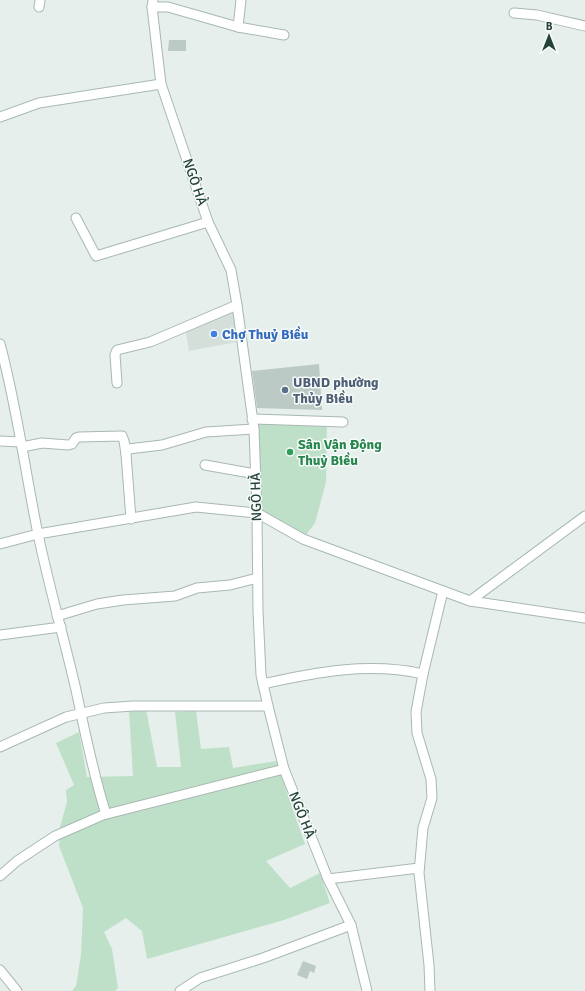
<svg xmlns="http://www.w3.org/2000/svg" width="585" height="991" font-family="Signika,sans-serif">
	<rect width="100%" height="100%" fill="#e6efeb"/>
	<path fill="#d4dfda" d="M237,305L242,341L189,351L185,326Z"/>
	<g fill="#bfe0c8">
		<path d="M252,419L327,422L326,482L315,523L303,539L257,513Z"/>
		<path d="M146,709L157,767H181L175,712L196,711L201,749L229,747L233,768L276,761L305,844L266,861L290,888L320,873L330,903L284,920L147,959L142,931L126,918L104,932L112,949L118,988L115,991H72L76,986L81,955L83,908L59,846L60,827L67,802L66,790L74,785L56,743L79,732L87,777L133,776L129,711Z"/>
	</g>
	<g fill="#bbcac4">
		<path d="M169,40H186V51H168Z"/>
		<path d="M319,364L322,410L257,408L252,371Z"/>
		<path d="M303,961L316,966L314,973L310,971L307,979L297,975Z"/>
	</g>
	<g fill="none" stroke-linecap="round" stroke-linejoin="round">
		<g stroke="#a8b8b2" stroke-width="11">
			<g id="minor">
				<path d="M153,0L152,7L161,84L208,222L231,270L237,305L254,429L257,513L258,611L261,675L268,706L284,769L328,879L351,925L367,991"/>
				<path d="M39,7L40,0"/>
				<path d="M152,7H168L238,27L284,35"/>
				<path d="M514,13L537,15L585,26"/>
				<path d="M238,27L241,0"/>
				<path d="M0,117L39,103L161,84"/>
				<path d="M76,218L96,256L208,222"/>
				<path d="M0,344C17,407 25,471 38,534C49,587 64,638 76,690C85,732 93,774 106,814"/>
				<path d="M117,383L115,355L117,350L150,342L237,305"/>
				<path d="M252,419L343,422"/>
				<path d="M0,441L21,442"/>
				<path d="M22,447L42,443L68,445L72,444L76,438L79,437L122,436L124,441L126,454"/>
				<path d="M205,465L256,474"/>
				<path d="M131,519L126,454L128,449L162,445L206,432L254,429"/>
				<path d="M0,544L38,534L196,507L257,513L303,539L470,601L585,516"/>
				<path d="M470,601L585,618"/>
				<path d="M57,616L97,604L123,600L175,596L197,588L230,585L257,578"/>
				<path d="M0,635L61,627"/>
				<path d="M263,684C316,672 369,662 423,674"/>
				<path d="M0,747L66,717L104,708L133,706H268"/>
				<path d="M0,876L17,861L55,836L103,815L284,769"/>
				<path d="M328,879L419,868"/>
				<path d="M0,970L17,991"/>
				<path d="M180,991L200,978L263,958L351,925"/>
				<path d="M430,991L429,965L419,873L423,828L432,798L431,779L417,733L416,712L423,674L443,591"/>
			</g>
		</g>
		<use href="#minor" stroke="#fff" stroke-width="9"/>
	</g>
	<circle fill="#3f7fe0" stroke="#f7fbf9" stroke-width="1.5" cx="214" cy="334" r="4"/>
	<circle fill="#5c6f8a" stroke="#f7fbf9" stroke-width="1.5" cx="285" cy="390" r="4"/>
	<circle fill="#2e9e5b" stroke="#f7fbf9" stroke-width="1.5" cx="290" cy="452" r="4"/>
	<g text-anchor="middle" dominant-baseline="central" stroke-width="3" stroke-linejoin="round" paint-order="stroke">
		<g font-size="14" fill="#24423a" stroke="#f7fbf9">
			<text transform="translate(195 182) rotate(71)">NGÔ HÀ</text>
			<text transform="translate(256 497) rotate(-92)">NGÔ HÀ</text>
			<text transform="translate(302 815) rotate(68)">NGÔ HÀ</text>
		</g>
		<g font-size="14" font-weight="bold" fill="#366cbe" stroke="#f7fbf9" text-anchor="start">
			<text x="222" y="334">Chợ Thuỷ Biều</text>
		</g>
		<g font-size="14" font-weight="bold" fill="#4e5e75" stroke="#f7fbf9" text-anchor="start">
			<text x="293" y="382">UBND phường<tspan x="293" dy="16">Thủy Biều</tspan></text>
		</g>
		<g font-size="14" font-weight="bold" fill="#27864d" stroke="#f7fbf9" text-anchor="start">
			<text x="298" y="444">Sân Vận Động<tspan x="298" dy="16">Thuỷ Biều</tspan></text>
		</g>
	</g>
	<g transform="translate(549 36)" stroke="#f7fbf9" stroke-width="3" paint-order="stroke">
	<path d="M0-3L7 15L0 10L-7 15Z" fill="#24423a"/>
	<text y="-6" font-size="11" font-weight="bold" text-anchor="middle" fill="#24423a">B</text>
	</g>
</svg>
